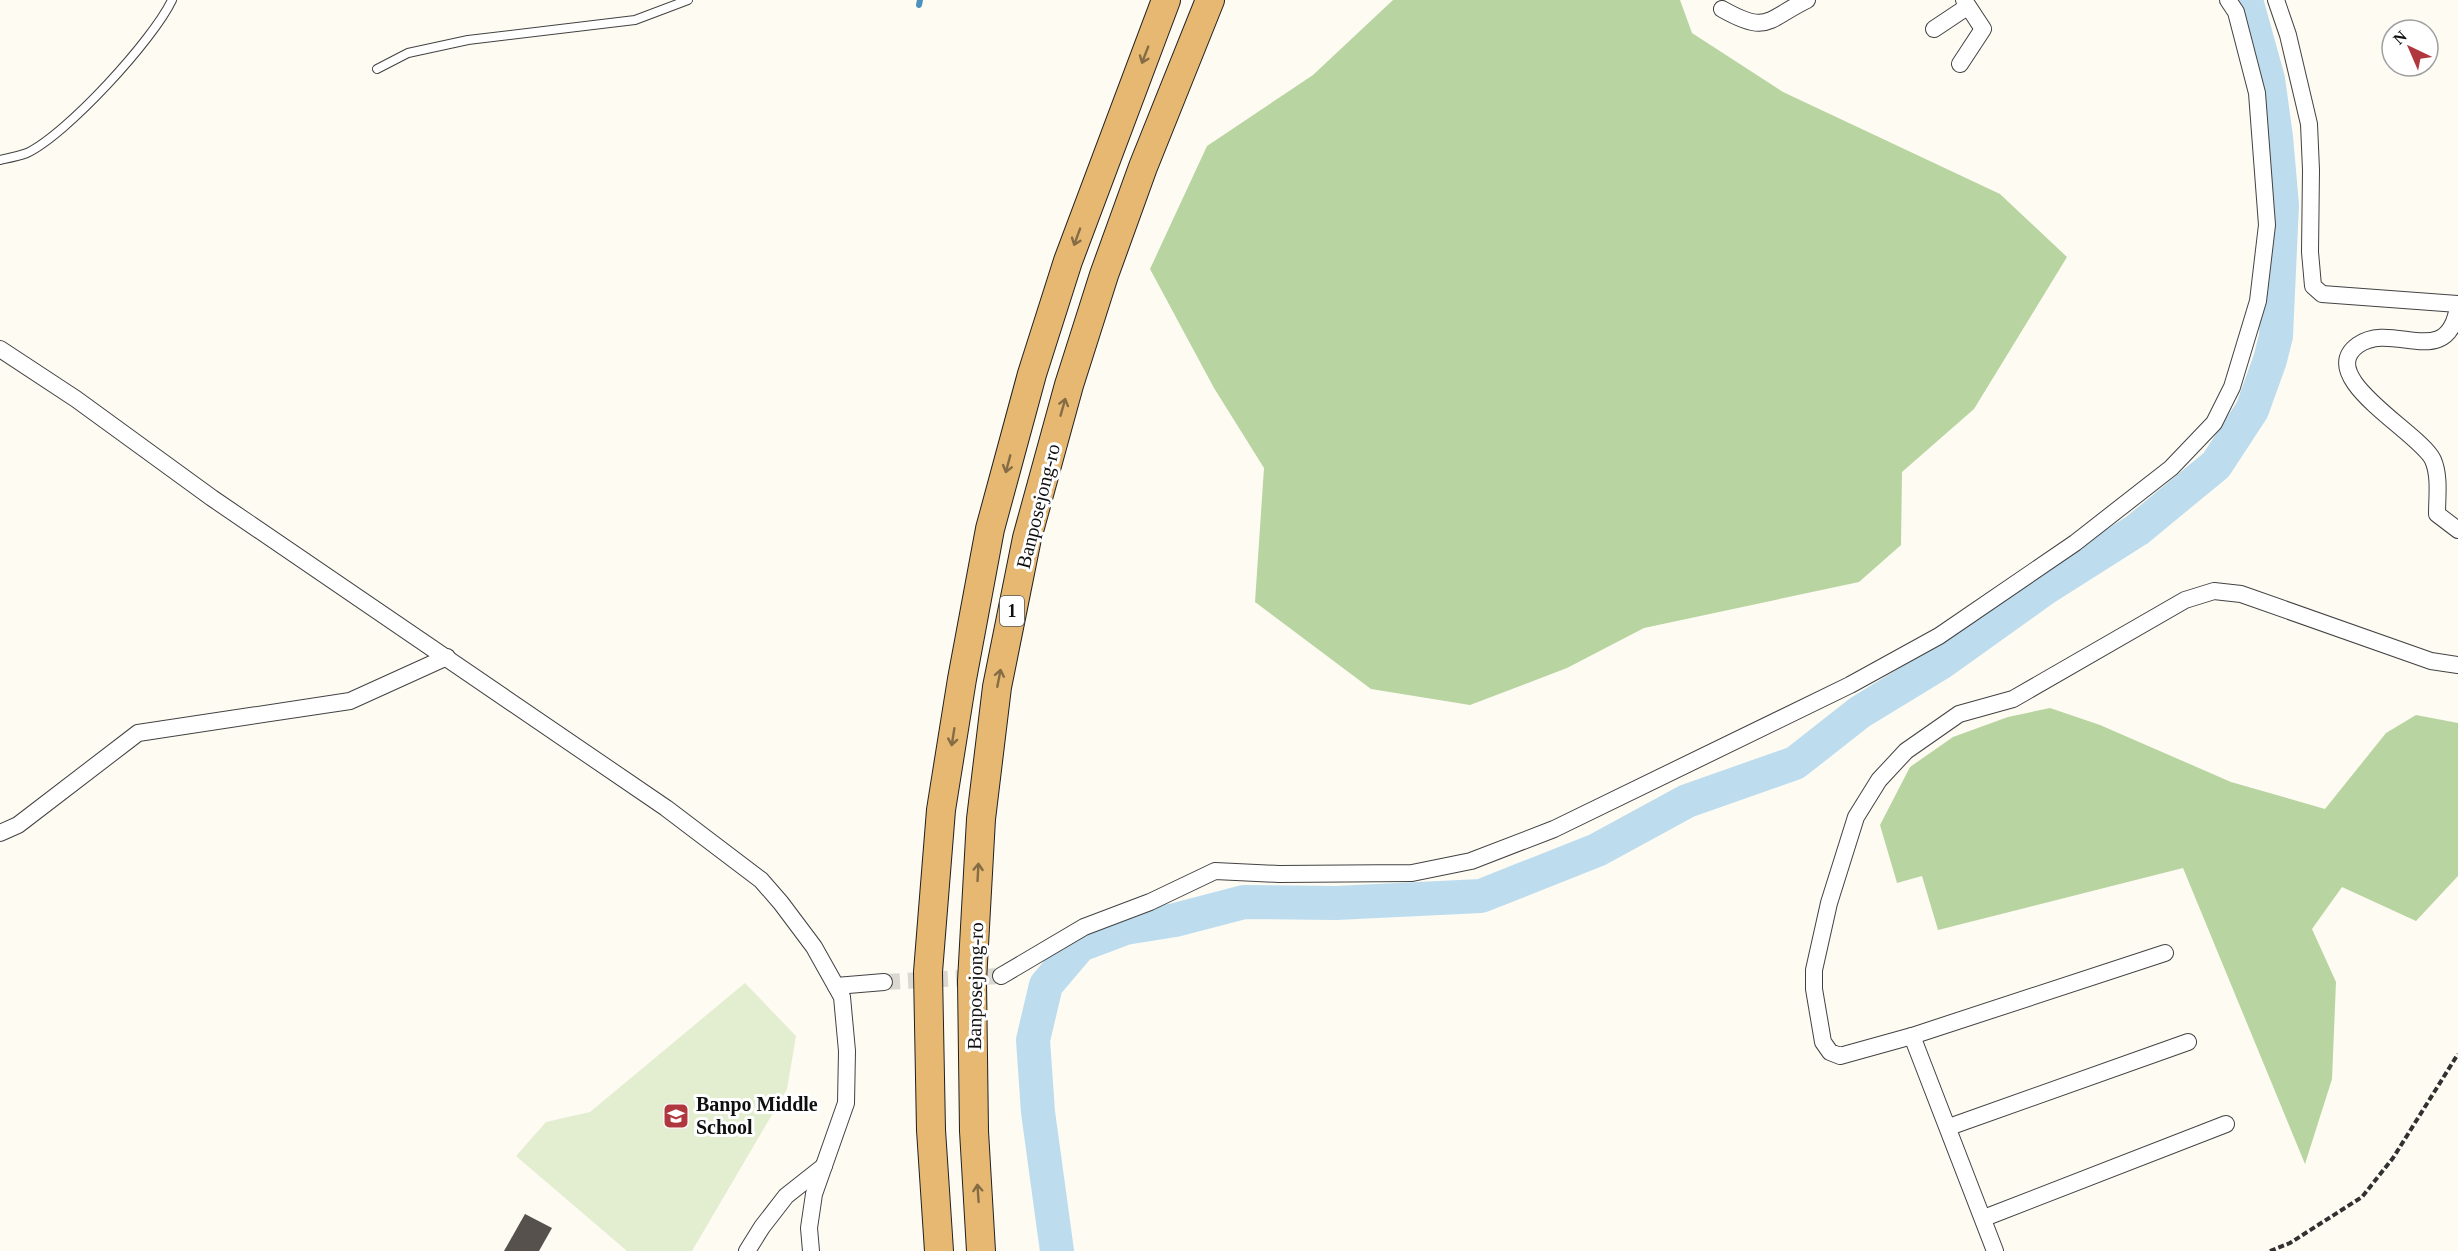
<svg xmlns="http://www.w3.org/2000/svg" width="2458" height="1251" font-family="Georgia,serif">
	<rect width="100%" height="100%" fill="#fefbf3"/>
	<g fill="#b8d4a1">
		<path d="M1393,0H1680L1692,33L1783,92L2000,194L2067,257L1974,409L1902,472L1901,545L1859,582L1644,628L1567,668L1470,705L1371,689L1255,602L1264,468L1214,388L1150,269L1207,146L1313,75Z"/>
		<path d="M2050,708L2100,725L2231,782L2325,809L2386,733L2416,715L2458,723V876L2416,921L2342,887L2312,929L2336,982L2332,1079L2305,1164L2183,868L1938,930L1922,876L1897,883L1880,825L1910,767L1953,737L2008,717Z"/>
	</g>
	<path fill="#e3edd0" d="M745,983L796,1036L787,1089L692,1251H627L516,1156L546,1122L590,1112Z"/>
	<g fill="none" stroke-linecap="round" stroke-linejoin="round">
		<path stroke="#4d91be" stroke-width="6" d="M919,5L920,0"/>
		<path stroke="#bdddef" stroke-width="34" d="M1057,1251L1038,1112L1033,1040L1046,985L1080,945L1125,928L1175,920L1244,902L1336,903L1481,896L1597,850L1687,801L1795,763L1860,712L1942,662L2044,589L2137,530L2216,465L2252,410L2270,360L2276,336L2282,205L2276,137L2268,79L2246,0"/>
	</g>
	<path fill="#57514d" d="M525,1214L552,1228L539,1251H504Z"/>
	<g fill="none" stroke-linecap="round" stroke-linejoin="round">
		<path stroke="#dad8d1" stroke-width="16" stroke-dasharray="16 8" stroke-linecap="butt" d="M884,982L1001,976"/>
		<g stroke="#424242" stroke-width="10">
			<g id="service">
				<path d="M377,69L408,53L468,40L635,20L688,0"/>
				<path d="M0,160C9,158 19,156 27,153C67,134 153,40 172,0"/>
			</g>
		</g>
		<g stroke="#424242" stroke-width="18">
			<g id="minor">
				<path d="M2276,0L2288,35L2309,124L2311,170L2310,252L2313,286L2322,294L2458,304"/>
				<path d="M1722,9C1768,35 1766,20 1807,0"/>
				<path d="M1934,29L1967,7"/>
				<path d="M1960,64L1983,29L1964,0"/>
				<path d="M2458,307C2447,372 2393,320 2358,345C2313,377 2421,433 2433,460C2440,476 2437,497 2437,514L2458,530"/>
				<path d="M0,349L76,399L212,498L666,808L761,880L781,903L814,947L842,997L847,1051L846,1103L814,1194L809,1228L811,1251"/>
				<path d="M0,833L18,825L138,733L350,701L447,657"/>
				<path d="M2165,953L1912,1036L1840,1056L1830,1052L1823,1042L1814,989V970L1829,903L1856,817L1879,780L1906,751L1959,714L2013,699L2185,600L2214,591L2241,594L2431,661L2458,665"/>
				<path d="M1001,976L1084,927L1150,902L1215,871L1279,874L1412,873L1471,861L1554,829L1850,685L1939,636L2075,543L2171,468L2214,423L2232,387L2258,301L2267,225L2257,93L2236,12L2228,0"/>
				<path d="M836,986L884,982"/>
				<path d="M1912,1036L1995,1251"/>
				<path d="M1949,1127L2188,1042"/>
				<path d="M1984,1218L2226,1124"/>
				<path d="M747,1251L762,1227L786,1196L824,1166"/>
			</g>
		</g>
		<g stroke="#202020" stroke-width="30">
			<g id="trunk">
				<path d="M939,1251L931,1130L928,972L941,810L962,679L990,529L1032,374L1068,261L1166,0"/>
				<path d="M981,1251L974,1131L972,981L981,819L997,687L1027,538L1069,385L1104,275L1143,167L1210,0"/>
			</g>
		</g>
		<path stroke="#313131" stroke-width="4" stroke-dasharray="6 3" stroke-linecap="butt" d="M2270,1251L2290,1243L2362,1197L2393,1158L2458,1054"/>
		<use href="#service" stroke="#fff" stroke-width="8"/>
		<use href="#minor" stroke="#fff" stroke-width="16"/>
		<use href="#trunk" stroke="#e6b872" stroke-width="28"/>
	</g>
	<defs><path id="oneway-shaft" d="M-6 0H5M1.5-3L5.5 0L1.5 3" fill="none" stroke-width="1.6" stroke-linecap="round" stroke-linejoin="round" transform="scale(1.5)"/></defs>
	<g stroke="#856c45">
		<use href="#oneway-shaft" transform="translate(1145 55) rotate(111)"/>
		<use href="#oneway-shaft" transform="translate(1077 237) rotate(110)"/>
		<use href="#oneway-shaft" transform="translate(1063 407) rotate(-74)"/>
		<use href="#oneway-shaft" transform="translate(1008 464) rotate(105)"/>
		<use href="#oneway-shaft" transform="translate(999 678) rotate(-79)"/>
		<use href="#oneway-shaft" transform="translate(953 737) rotate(99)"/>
		<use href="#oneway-shaft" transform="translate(978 872) rotate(-87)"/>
		<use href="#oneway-shaft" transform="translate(978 1193) rotate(-94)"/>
	</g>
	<defs>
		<g id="school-square" transform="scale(1.35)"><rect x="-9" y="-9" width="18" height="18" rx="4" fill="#b0373d" stroke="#fff"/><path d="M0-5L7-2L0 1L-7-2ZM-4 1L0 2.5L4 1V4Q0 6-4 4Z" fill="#fff"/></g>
	</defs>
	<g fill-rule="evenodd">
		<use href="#school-square" x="676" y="1116"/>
	</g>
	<g text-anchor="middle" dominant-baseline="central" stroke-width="6" stroke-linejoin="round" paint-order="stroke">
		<rect fill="#fff" stroke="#575757" stroke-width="1.5" x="1000" y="596" width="24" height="30" rx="4.5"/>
		<g font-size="18" font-weight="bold" fill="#0f0f0f">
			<text x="1012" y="611">1</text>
		</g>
		<g font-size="20" fill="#0f0f0f" stroke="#fff">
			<text transform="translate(1038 506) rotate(-76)">Banposejong-ro</text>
			<text transform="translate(975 986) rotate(-89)">Banposejong-ro</text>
		</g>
		<g font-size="20" font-weight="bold" fill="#0f0f0f" stroke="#fff" text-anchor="start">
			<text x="696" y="1104">Banpo Middle<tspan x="696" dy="23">School</tspan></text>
		</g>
	</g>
	<g transform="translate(2410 48) rotate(316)"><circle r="28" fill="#ffffff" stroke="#9f9f9f" stroke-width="1.5"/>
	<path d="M0-4.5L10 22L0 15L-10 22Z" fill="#b0373d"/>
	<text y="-9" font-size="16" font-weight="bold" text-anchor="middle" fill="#0f0f0f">N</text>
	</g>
</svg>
